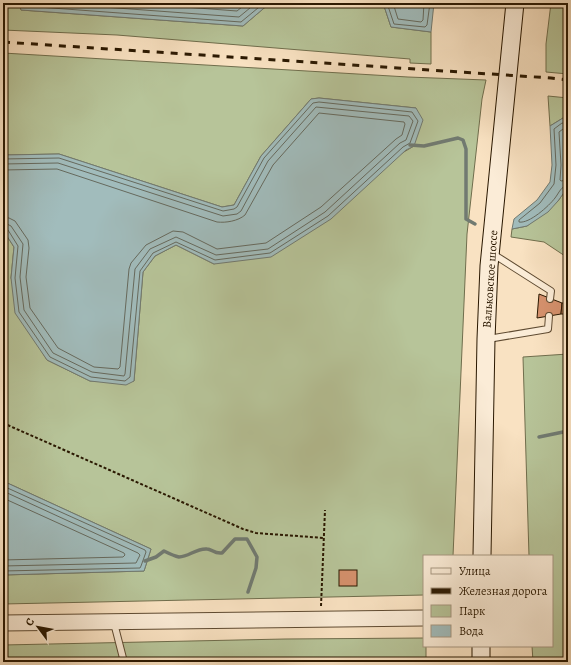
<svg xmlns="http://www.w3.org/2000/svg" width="571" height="665" font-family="Alegreya,serif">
	<rect width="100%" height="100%" fill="#f9e2c2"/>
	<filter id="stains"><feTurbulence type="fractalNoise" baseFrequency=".005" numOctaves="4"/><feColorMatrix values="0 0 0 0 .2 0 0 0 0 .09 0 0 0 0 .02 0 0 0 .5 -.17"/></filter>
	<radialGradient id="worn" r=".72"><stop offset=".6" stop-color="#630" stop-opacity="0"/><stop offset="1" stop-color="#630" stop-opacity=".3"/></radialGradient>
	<g fill="#b7c499" stroke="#706e4d">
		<path d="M3,3H19L21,10L243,26L270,3H383L391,27L431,32V64L410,63V59L117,35L3,30Z"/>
		<path d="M551,3H568V74L546,72V44Z"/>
		<path d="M3,53L408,77L486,80L482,99L467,234L453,556H424V595L3,604V575L144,571L151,549L3,481V230L14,247L11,278L42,352L47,360L90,381H134L143,272L155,256L176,245L214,264L414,146L416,108L319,98L311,99L261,156L234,205L222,207L59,154L3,155Z"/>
		<path d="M548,96L568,98V121L563,118L550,126Z"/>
		<path d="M568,187V258L544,242L511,237L512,229L527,226L558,201Z"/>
		<path d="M568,354V662H533L532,646H552V556H529L523,357Z"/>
		<path d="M424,638V646H426V662H3V645L285,639Z"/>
	</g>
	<g fill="#a1bcbc" stroke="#717a71">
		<path d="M19,3H270L243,26L21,10Z"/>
		<path d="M383,3H434L431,32L391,27Z"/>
		<path d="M319,98L416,108L423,120L414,146L406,150L331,219L271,257L214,264L176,245L155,256L143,272L134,381L126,385L90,381L47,360L15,313L11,278L14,247L3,230V155L59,154L222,207L234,205L261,156L311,99Z"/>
		<path d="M563,118L568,121V187L558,201L548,212L527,226L512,229L514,219L537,200L550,182L552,165L550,126Z"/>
		<path d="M3,481L151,549L144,571L3,575Z"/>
	</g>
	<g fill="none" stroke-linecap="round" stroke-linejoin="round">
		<g stroke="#666a5e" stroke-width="1">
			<path d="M23,3L25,6L241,22L264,3"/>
			<path d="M49,3L239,17L256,3"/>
			<path d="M132,3L237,11L247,3"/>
			<path d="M387,3L394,24L425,27L427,25L430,3"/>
			<path d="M393,3L398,19L421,22L423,20L424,3"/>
			<path d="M568,124L562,123L554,129L556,165L554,184L540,203L519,220V222C529,224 549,206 555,198C559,193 561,186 568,185"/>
			<path d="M568,129H563L559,132L561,165L560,180L561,181L568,180"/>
			<path d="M568,135L565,137L567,165V172L568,174"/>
			<path d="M3,159L59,158L223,211L234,209L237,207L264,158L313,103L319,102L412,112L418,121L410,143L403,147L328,216L270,253L215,260L176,242L153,253L140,271L130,377L125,381L91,377L50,357L19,312L15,278L18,246L8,230L3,228"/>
			<path d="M3,164L58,163L223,216L237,214L241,211L268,161L316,107L409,116L413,121L406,140L400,143L325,212L268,249L216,255L176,237L150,249L135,269L125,374L124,376L92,372L53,353L24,310L20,277L23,244L11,226L7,224L3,223"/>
			<path d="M3,170L57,169L217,222C226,223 238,221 245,215L273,165L319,113L404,122L405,124L402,135L396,139L321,207L266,243L217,249L183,232L173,231L146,245L131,263L129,269L120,367L118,369L94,367L58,348L30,308L26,277L29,248L28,240L15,221L9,218L3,217"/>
			<path d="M3,486L145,550L146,552L141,566L140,568L3,571"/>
			<path d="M3,491L138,553L140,555L136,563L3,566"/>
			<path d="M3,498L124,553L125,555L123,557L3,560"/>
		</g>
		<g stroke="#717a71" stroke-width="3.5">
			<path d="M410,145L424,146L458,138L463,140L466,149V219L475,224"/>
			<path d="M539,437L568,431"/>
			<path d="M145,561L156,557L164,551C168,553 174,556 179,557C189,557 196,548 207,549C212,549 214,554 222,553L235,539H247L257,557L256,568L248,592"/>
			<path d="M254,659L255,662"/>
		</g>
	</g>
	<g fill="#d5916d" stroke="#2a1801">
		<path d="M539,294L562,303L561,314L537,318Z"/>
		<path d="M562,303H568V314H561Z"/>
		<rect x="339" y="570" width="18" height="16"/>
	</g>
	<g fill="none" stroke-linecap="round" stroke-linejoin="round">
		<g stroke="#5e4a31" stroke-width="8">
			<g id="service">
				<path d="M493,254L551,291L550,299"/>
				<path d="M488,339L548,329L549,316"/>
				<path d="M114,623L124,662"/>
			</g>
		</g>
		<g stroke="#5e4a31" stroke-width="17">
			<path id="tertiary" d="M3,623L424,618"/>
		</g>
		<g stroke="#2a1801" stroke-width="19">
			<g id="secondary">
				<path d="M482,556L486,339L489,266L515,3"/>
				<path d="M481,662V646"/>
			</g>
		</g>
		<g stroke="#2a1801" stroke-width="2" stroke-dasharray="3 2" stroke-linecap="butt">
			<path d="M3,423L243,529L256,533L324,538"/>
			<path d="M321,606L325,510"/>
		</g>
		<use href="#service" stroke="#fbecd7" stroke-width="6"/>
		<use href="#tertiary" stroke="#fbecd7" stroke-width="15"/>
		<use href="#secondary" stroke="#fbecd7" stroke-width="17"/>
		<path stroke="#2a1801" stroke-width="3" stroke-dasharray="7 7" stroke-linecap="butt" d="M3,42L551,78L568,80"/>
	</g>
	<g text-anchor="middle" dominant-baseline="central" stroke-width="3" stroke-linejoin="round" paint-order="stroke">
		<g font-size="12" fill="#2a1801" stroke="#fbecd7">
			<text transform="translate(490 279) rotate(-86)">Вальковское шоссе</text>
		</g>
	</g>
	<rect width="571" height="665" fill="none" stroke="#f9e2c2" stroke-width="16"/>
	<rect x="4" y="4" width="563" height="657" fill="none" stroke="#2a1801" stroke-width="2"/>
	<rect x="8" y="8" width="555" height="649" fill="none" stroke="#2a1801"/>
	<rect x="423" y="555" width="130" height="92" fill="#fbecd7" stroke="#a79781"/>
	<rect x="431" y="568" width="20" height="6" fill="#fbecd7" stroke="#a79781"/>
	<text x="459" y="575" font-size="12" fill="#2a1801">Улица</text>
	<rect x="431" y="588" width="20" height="6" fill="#2a1801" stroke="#a79781"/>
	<text x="459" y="595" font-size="12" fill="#2a1801">Железная дорога</text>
	<rect x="431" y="605" width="20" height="12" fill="#b7c499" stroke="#a79781"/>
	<text x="459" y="615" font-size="12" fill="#2a1801">Парк</text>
	<rect x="431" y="625" width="20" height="12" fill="#a1bcbc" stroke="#a79781"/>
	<text x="459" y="635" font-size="12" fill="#2a1801">Вода</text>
	<g transform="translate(38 627) rotate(302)" stroke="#fbecd7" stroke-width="3" paint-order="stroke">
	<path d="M0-3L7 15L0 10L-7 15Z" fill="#2a1801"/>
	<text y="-6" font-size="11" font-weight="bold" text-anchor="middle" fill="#2a1801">С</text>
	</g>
	<rect width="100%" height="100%" filter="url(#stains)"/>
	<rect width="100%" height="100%" fill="url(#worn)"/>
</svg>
